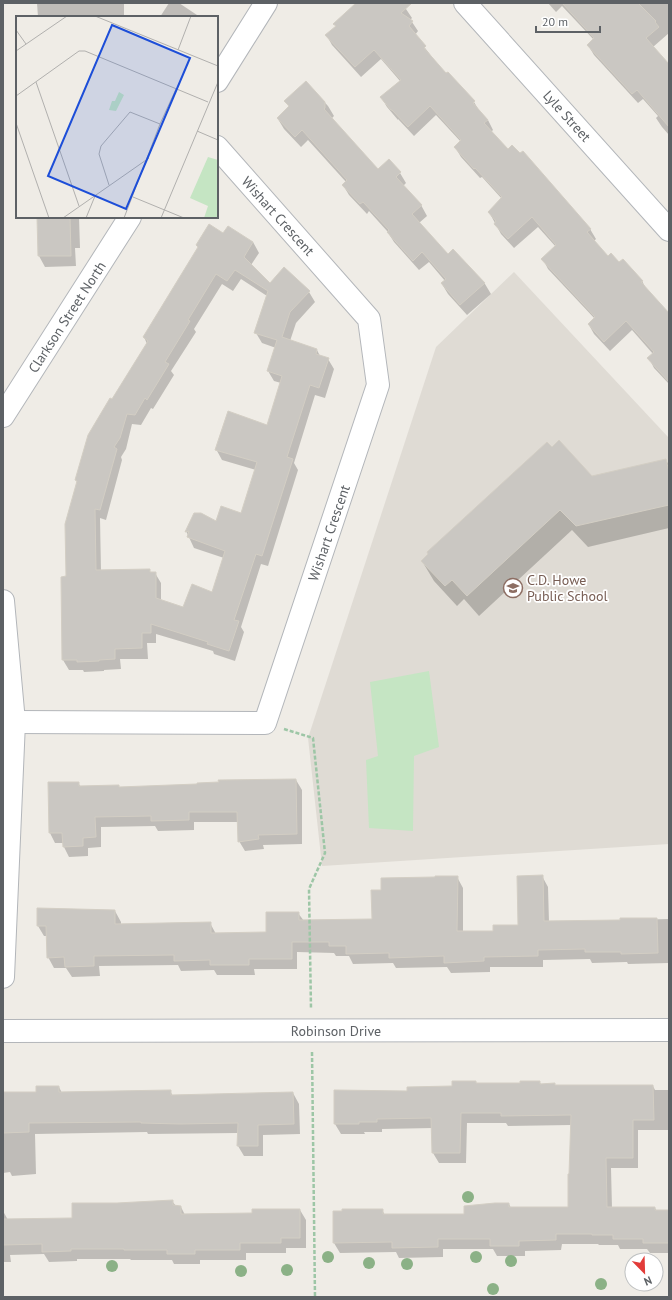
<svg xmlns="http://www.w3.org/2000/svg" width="672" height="1300" font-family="'PT Sans',sans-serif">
	<rect width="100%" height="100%" fill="#efece6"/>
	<path fill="#dfdbd4" d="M514,272L669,438V844L322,866L308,738L436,347Z"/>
	<path fill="#c5e5c3" d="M429,671L439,747L414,756L413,831L369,828L366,760L378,756L370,682Z"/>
	<g fill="#0003" fill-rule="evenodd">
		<path d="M37,3H124V17H38Z"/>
		<path d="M169,3H179L197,15L199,17H160Z"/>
		<path d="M357,3H402L412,18L410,20L412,22L418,31L415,35L446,75L448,73L474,102L480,112L488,120L493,130L491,132L507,151L590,229L596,239L594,241L608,257L619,263L642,281L648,292L669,314V384L654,368L649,358L653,354L632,330L610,351L594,334L589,325L595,319L548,269L543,259L556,247L538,227L514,248L501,234L489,212L502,199L482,177L480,178L461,157L455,147L461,142L436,115L414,136L398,119V120L387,107L381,97L400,81L381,59L361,77L332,45L327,36L336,27L335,24Z"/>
		<path d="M548,3H669V33L653,47L669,65V135L662,127L656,118L658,116L643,99L638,103L594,55L588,45L594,40L562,6L556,12Z"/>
		<path d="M306,82L328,106L334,116L331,119L378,171L389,161L400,173L406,183L403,186L421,205L427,216L419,223L448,255L453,250L485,284L491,294L467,315L448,294L442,284L445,281L429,262L419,270L394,242L387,231L369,211L367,214L349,195L343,185L346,182L308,140L301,147L284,129L278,119L289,108L286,101Z"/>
		<path d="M38,217H79L80,248H75L76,266L45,267L39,256Z"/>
		<path d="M224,234L253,242L259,253L251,265L270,285L284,268L309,292L315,302L296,323L290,341L317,350L320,356L328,359L334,369L325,398L315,395L294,463L298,470L268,566L261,564L241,627L244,632L235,661L214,654L213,651L156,634V643H147L148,659H120L121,669L104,670V671L84,672L83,670H69L63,660L62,578L67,577L78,483L76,480L112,400L147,344L144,337L199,248L197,245ZM241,279L267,296L256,333L262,343L276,348L268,371L274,381L281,383L268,426L216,449L222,460L256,470L241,515L186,531L194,548L224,558L213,593L184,608L161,601V583L155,573H151L149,570L101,571L100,518L106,520L122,460L121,457L126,449L132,424L141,425L151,408L153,409L174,375L171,371L196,332L194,329L222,284L233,291Z"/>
		<path d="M666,460L669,466V528L588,547L572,530L479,616L464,599L457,606L434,581L422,561L592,477Z"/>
		<path d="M296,780L302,790V844L263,845L264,849L245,851L239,841L238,822H194V830L158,831L155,826L101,827V847L88,848V856L69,857L64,847L63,843H55L50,833L78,783L81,787L119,786V788Z"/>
		<path d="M542,876L548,887L549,922L669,919V963L628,964L627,962L592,963L590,959L543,960V967H490V972L451,973L447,967L396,968L393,963L353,964L349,956H336L334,953L297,952V969H254L255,975H217L214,970L181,971L178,965L99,966L100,976L72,977L66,968H54L48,957V936H44L38,926V909L115,911L121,922V925L210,923L216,934L267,933L298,913L304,921L373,920L382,891L457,877L463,888V932L494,931L519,926Z"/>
		<path d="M476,1082L477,1084H521L539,1082L541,1084L556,1086H653L655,1090H669V1130H638V1168H611L612,1208H655L657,1211H669V1253H650L647,1249H620L618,1245H599L598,1244H562L561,1250L525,1251V1256H497L493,1249H443V1257L399,1258L396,1252L340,1253L334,1243L382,1210L385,1215H465L509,1204L511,1208H569L571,1125L508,1126L506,1123H467L466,1163H439L433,1153V1128L382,1129V1132H364L365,1134H341L335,1124L408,1092L453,1087Z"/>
		<path d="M59,1087L62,1093L170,1091L173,1096L293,1093L299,1104L300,1134L263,1135V1156H244L238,1146V1133L148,1134L147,1132L35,1134L36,1174L12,1176L10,1172L3,1173V1093H37Z"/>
		<path d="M172,1201L176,1206L181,1207L185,1215L253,1214L300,1210L306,1220V1248H286V1253H246V1260H200V1264H174L172,1260H131L130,1259H77V1261L49,1262L44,1254L10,1255L11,1262H3V1211L8,1220L73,1219L117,1204Z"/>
	</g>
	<g fill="#cac7c2" stroke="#d3cec4" fill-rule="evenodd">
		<path d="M356,3H412L401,13L413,21L409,26L426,46L424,48L446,73L448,72L475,101L473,103L488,120L484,123L508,149L512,145L520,153L523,151L591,229L587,232L608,256L611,253L619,262L623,259L643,281L641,282L669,313V382L647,358L654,352L626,321L604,342L588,324L595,317L541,259L556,245L532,217L508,239L494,224L496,221L488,212L502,197L475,168L474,169L454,147L461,140L430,106L408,127L392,110H391L380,97L401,80L374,50L355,67L325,35L336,26L333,24Z"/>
		<path d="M562,3H638L656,21L655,22L659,27L646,38L669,64V127L637,90L632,94L587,45L594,38Z"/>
		<path d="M306,81L325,102V108L324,109L378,169L389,159L401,172L396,177L422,205L412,214L448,254L453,249L485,283L460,305L441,283L446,279L422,252L413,261L387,232L389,230L363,202L360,204L342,185L347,180L302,130L295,137L277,118L289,106L284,101Z"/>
		<path d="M37,217H70L71,256H38Z"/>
		<path d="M209,224L223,233L228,226L253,242L244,257L270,283L284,267L310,291L290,312L282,337L317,349L316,354L329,358L319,388L310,385L287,457L293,459L262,556L256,554L234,620L239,621L229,651L207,644L208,642L151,624V633H142V648L115,649V659L99,660V661L77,662V660H62L61,577L66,576L65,524L77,481L75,480L88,435L110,398L112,399L148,341L143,337L198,247L196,245ZM235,270L268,291L254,333L277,340L267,371L282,376L267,425L228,411L215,450L257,462L241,513L221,506L216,521L201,513H194L185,532L189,531L187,537L225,551L212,592L192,584L183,607L156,598V572H150V569L96,570L95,509L100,510L117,449L114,447L120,438L127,414L135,415L145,398L147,400L169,364L165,362L190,321L188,320L216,274L227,281Z"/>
		<path d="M559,440L592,476L666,459L669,472V505L576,526L560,510L467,596L452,580L445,586L421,561L428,554L427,552L547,442L552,447Z"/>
		<path d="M296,779L297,834L258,835L259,839L238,842L237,812H189V820L151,821V816L95,817L96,837L83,838V846L63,847L62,833H49L48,782H79V786L119,785V787L197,784V783L219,782L218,780Z"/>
		<path d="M543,875L544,921L620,920V918H657L658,953L621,954V952H585V949L538,950V956L484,957V961L444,963V956L389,958V953L346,954V946H329V942H292V959H249V965H210V960L174,961V955L94,956V966L65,967L64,957L47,958L46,926H37V908L115,910V924L211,922V933L266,932V912H299V920L372,919L371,890H381V878L435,877V876H458L457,931H493V925H518L517,876Z"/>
		<path d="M452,1081H476V1083H520V1081H540V1084L555,1083V1085H653L654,1120H633V1158H606L607,1207H655V1210H669V1243H643V1239H613V1235H592V1234H556V1240L519,1241V1246H490V1239H438V1247L392,1248V1242L333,1243V1211H342V1209H383V1214H464V1206L495,1203H509V1207H568V1174H569L571,1115L501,1116V1113H461L460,1153H432L431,1118L377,1119V1122H359V1124H334V1090L407,1091V1087L452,1086Z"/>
		<path d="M36,1086H59V1092L171,1090V1095L293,1092L294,1124L258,1125V1146H237L238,1123L180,1124L141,1123V1122L29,1123V1132L3,1133V1092H36Z"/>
		<path d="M173,1200V1205L181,1206V1214L252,1213V1209H300V1238H281V1243H240V1250H195V1254H167V1250H124V1249H71V1251L42,1252V1244L3,1245V1219L72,1218V1203H117Z"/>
	</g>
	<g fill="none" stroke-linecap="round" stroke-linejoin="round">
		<g stroke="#b3b6ba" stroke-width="24">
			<g id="street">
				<path d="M465,3L669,230"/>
				<path d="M217,81L266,3"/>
				<path d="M3,416L130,217"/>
				<path d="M3,601L14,722L3,977"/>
				<path d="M14,722L265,723L378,385L369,319L217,147"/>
				<path d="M3,1031L669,1030"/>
			</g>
		</g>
		<g stroke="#9dc6a6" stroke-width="2.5" stroke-dasharray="4 2" stroke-linecap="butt">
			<path d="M284,729L313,738L325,853L309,889L311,1009"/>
			<path d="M312,1052L315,1297"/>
		</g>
		<use href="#street" stroke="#fff" stroke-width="22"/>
	</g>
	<g fill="#8bb186">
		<circle cx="468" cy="1197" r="6"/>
		<circle cx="328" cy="1257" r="6"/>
		<circle cx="476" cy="1257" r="6"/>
		<circle cx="511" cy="1261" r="6"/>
		<circle cx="369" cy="1263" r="6"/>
		<circle cx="407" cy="1264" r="6"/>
		<circle cx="112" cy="1266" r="6"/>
		<circle cx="287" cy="1270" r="6"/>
		<circle cx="241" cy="1271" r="6"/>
		<circle cx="601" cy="1284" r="6"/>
		<circle cx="493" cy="1289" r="6"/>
	</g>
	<defs>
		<g id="school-ring" transform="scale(1)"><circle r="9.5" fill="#fff" stroke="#8d6e63" stroke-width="1.5"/><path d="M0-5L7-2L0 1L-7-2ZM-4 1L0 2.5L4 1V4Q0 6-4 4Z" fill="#8d6e63"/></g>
	</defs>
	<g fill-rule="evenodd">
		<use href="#school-ring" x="513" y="588"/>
	</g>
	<g text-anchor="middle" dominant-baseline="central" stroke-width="3.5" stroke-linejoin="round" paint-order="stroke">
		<g font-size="14" fill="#5d6165" stroke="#fff">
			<text transform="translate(567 116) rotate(48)">Lyle Street</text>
			<text transform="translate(278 216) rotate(48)">Wishart Crescent</text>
			<text transform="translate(67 317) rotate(-57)">Clarkson Street North</text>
			<text transform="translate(329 533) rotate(-71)">Wishart Crescent</text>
			<text x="336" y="1031">Robinson Drive</text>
		</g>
		<g font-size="14" fill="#785e54" stroke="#fff" text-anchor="start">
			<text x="527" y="580">C.D. Howe<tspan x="527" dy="16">Public School</tspan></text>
		</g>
	</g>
	<g transform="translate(16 16)">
		<rect width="202" height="202" fill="#efece6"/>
		<path d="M103,76L108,79L100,95L93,94L96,85H99ZM192,141L202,144V202H188L192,190L174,182Z" fill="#c5e5c3"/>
		<path fill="none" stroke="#b1b0ae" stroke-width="1" d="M79,0L202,50M0,14L10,28M162,34L175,0M0,35L51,0M20,66L63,190M0,80L63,35H69L192,86M0,107L33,202M181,115L202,124M93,169L83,138L85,130L114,96L144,108M117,181L168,202M47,202L133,142M70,202L79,180M108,202L144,108L160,73M145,202L202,66"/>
		<path fill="#1d4ed8" fill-opacity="0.15" stroke="#1d4ed8" stroke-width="2" d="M96,9L174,42L110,193L32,160Z"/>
		<rect width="202" height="202" fill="none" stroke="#5d6165" stroke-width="2"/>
	</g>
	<rect width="672" height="1300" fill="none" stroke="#5d6165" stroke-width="8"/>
	<g transform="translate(644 1272) rotate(157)"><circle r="19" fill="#ffffff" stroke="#bec0c1"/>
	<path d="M0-3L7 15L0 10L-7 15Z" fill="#e23c39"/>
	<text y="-6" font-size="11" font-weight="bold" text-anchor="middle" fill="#5d6165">N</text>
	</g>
	<path d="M536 26v6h64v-6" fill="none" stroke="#5d6165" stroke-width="2"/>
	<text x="542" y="26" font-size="12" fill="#5d6165" stroke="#ffffff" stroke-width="3" paint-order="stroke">20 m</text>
</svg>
